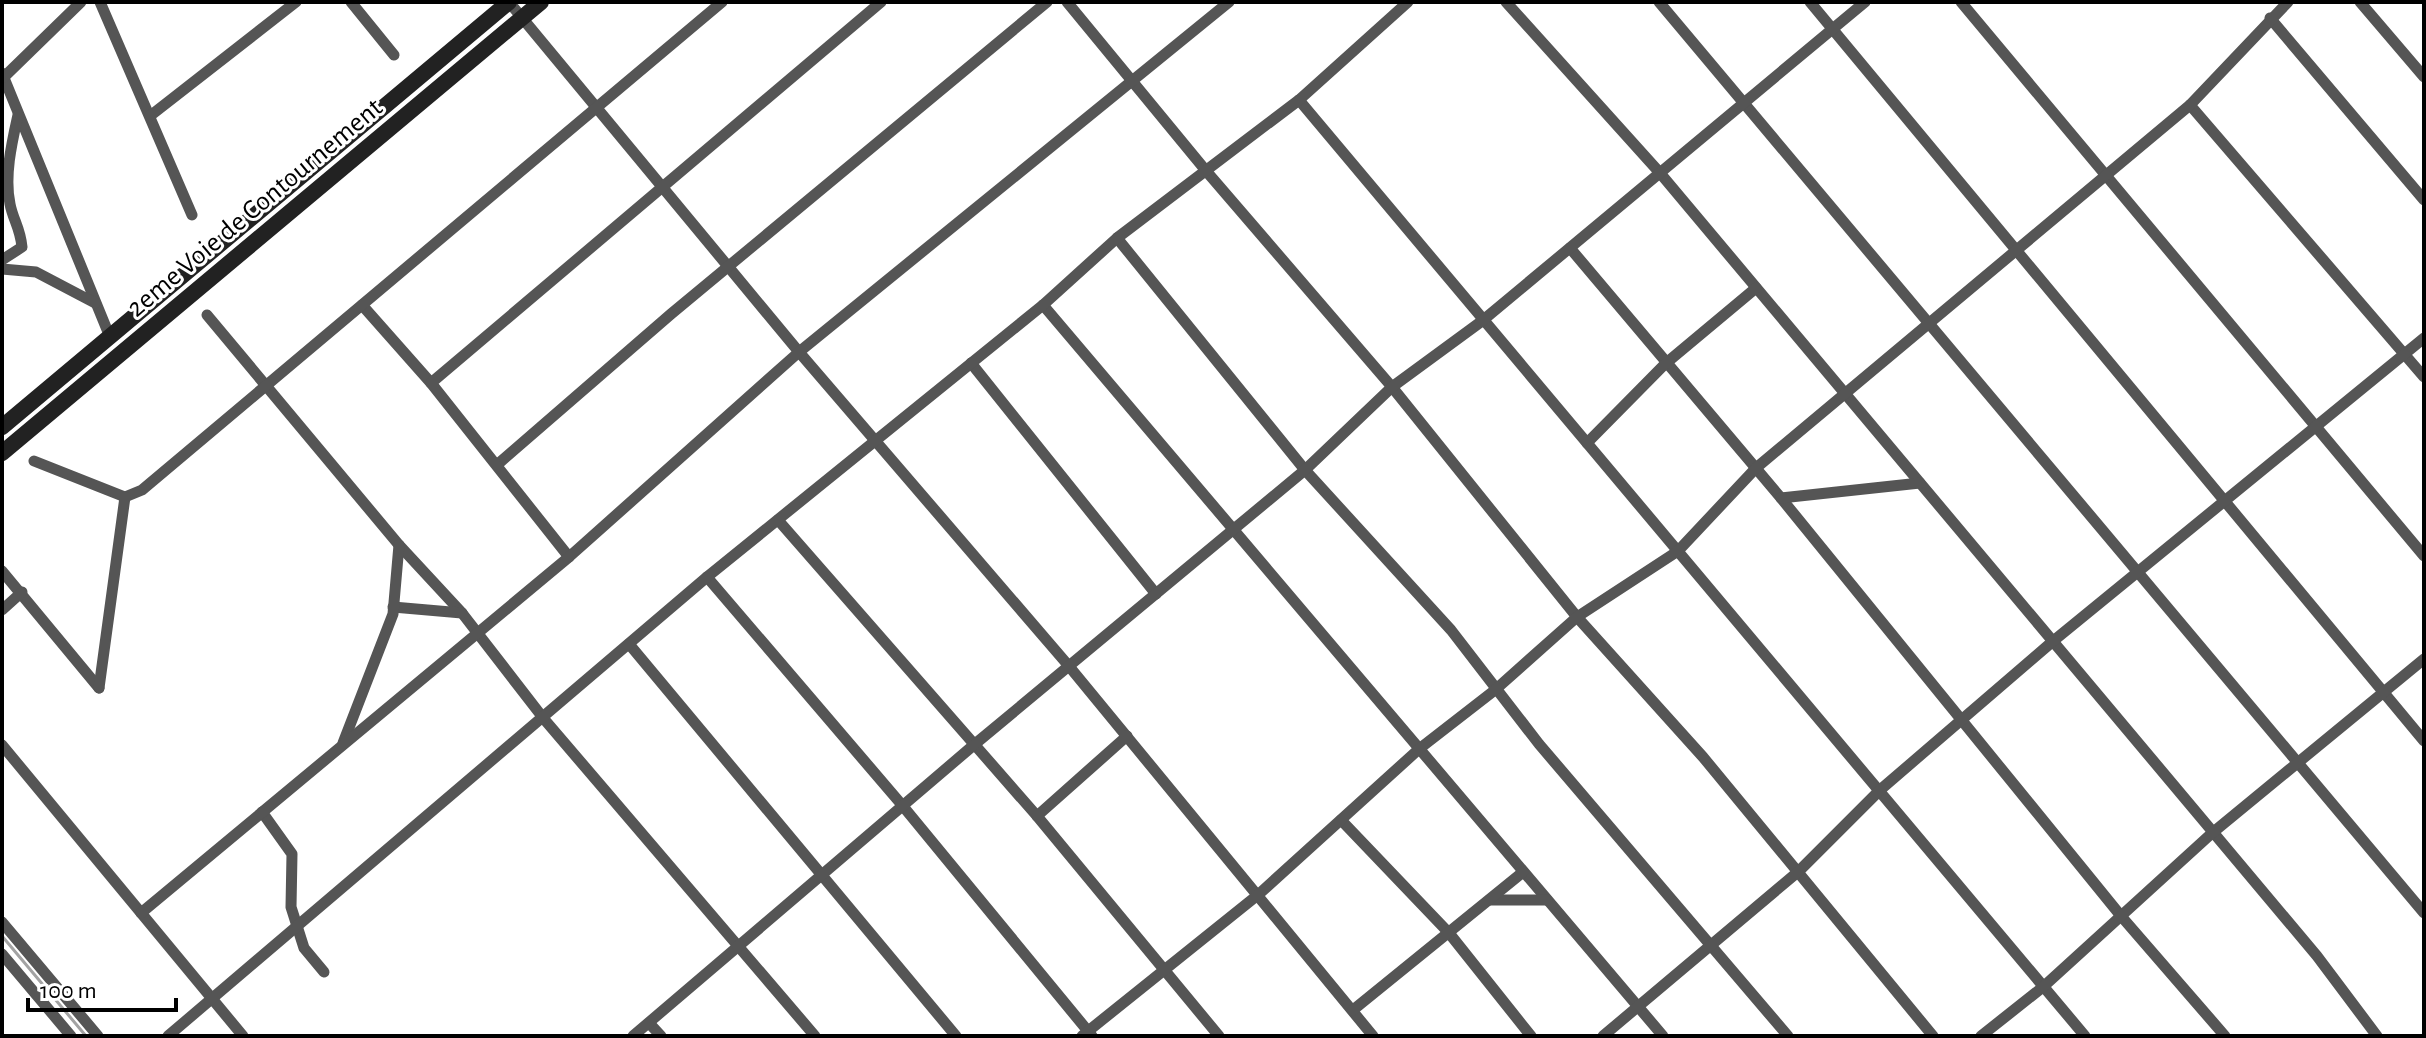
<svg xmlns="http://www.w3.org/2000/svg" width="2426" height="1038" font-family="'Alegreya Sans',sans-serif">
	<rect width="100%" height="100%" fill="#fff"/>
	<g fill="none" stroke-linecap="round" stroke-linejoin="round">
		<path stroke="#a3a3a3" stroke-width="3" d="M2,936L86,1036"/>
		<g stroke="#555" stroke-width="11">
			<path d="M100,2L192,215"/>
			<path d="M351,2L394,55"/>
			<path d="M509,2L799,352L1068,665L1373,1036"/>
			<path d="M1067,2L1207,172L1392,387L1577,617L1703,757L1933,1036"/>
			<path d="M1506,2L1660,173L2317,956L2377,1036"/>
			<path d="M1659,2L2424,913"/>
			<path d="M1810,2L2424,741"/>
			<path d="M1961,2L2424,556"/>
			<path d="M2360,2L2424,77"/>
			<path d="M2270,18L2424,200"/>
			<path d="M2,73L110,337"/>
			<path d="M4,77L81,2"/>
			<path d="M1299,100L2085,1036"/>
			<path d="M2190,105L2424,377"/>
			<path d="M150,116L296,2"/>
			<path d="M1117,238L1305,470L1451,630L1539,744L1788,1036"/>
			<path d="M1570,248L1781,498L2121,916L2225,1036"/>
			<path d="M2,260L22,247C20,227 13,220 10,204C4,176 12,142 18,115"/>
			<path d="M2,269L36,272L95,303"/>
			<path d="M362,305L431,383"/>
			<path d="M1043,305L1663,1036"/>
			<path d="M207,315L399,545L462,613L544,719L815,1036"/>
			<path d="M971,363L1156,594"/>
			<path d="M1587,443L1665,364L1756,288"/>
			<path d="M34,461L125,497L142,490L722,2"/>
			<path d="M498,464L671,314L1047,2"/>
			<path d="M1781,498L1920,483"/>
			<path d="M778,520L1037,816L1219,1036"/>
			<path d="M569,557L431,383L881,2"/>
			<path d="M2,571L99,688"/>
			<path d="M707,577L902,805L1092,1036"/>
			<path d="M393,607L462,613"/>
			<path d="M2,610L22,592"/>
			<path d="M629,644L956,1036"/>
			<path d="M99,688L125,497"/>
			<path d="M343,743L393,614L399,545"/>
			<path d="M2,745L243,1036"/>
			<path d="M262,812L292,854L291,907L304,948L324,972"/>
			<path d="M1037,816L1127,736"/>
			<path d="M1341,820L1449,933L1531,1036"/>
			<path d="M1490,900H1547"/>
			<path d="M141,913L569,557L799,352L1229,2"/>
			<path d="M2,922L98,1036"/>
			<path d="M2,954L71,1036"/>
			<path d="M1353,1010L1523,872"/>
			<path d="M649,1023L661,1036"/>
			<path d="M168,1036L707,577L1043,305L1117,238L1299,100L1408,2"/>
			<path d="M633,1036L975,744L1305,470L1392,387L1482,321L1865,2"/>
			<path d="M1082,1036L1259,894L1419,749L1495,690L1577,617L1678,551L1756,468L2190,105L2288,2"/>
			<path d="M1603,1036L1799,871L1880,790L2052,642L2424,338"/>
			<path d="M1981,1036L2043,987L2211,834L2424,659"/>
		</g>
		<g stroke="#222" stroke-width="16">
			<path d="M2,427L509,2"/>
			<path d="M2,453L541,2"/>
		</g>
	</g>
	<g text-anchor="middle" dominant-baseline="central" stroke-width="6" stroke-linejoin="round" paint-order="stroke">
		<g font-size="28" fill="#000" stroke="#fff">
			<text transform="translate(255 208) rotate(-40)">2eme Voie de Contournement</text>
		</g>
	</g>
	<rect width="2426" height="1038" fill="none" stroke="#000000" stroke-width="8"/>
	<path d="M28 998v12h148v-12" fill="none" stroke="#000000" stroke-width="4"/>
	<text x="40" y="998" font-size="24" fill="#000000" stroke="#ffffff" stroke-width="6" paint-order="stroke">100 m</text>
</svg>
